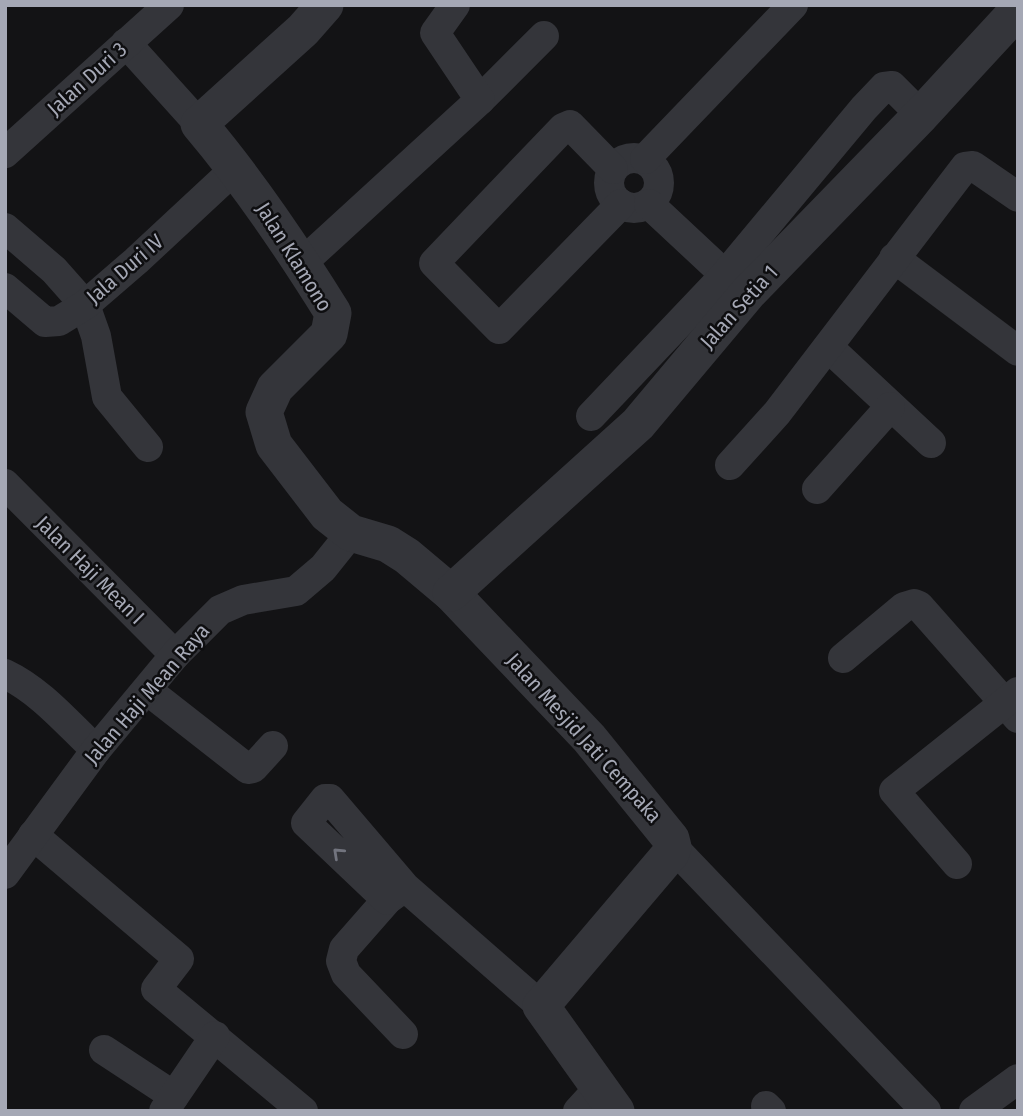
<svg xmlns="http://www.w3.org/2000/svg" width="1023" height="1116" font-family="'Fira Sans Condensed',sans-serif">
	<rect width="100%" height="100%" fill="#131315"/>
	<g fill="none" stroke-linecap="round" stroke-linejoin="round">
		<g stroke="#34353a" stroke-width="30">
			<path d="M126,43L199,124"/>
			<path d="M480,100L544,36"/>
			<path d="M5,153L169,5"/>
			<circle cx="634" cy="183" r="25"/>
			<path d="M645,159L793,5"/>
			<path d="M613,169L570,125L563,128L434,263L499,329L621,204"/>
			<path d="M649,204L738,287"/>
			<path d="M5,228L54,270L85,305L96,336L107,397L148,447"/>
			<path d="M894,258L1018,351"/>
			<path d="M302,263L480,100L435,33L455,5"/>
			<path d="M5,288L45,322L59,321L85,305L136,261L236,168"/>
			<path d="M828,347L931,443"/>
			<path d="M591,416L724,276L864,108L884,87L892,86L921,115"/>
			<path d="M730,465L777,413L965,167L973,166L1018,197"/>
			<path d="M5,484L175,655"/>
			<path d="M817,489L890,407"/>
			<path d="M843,658L904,607L914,604L919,606L1018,718"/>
			<path d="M5,674C41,691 68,724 96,750"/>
			<path d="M147,690L248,769L253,768L273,746"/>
			<path d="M33,835L179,959L156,989L303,1111"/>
			<path d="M673,847L926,1111"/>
			<path d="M957,864L894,791L1018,692"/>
			<path d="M5,874L96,750L175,655L220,610L243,600L296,591L323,568L351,533"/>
			<path d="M402,889L387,900L344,949L341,961L346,974L403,1034"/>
			<path d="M387,900L306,823L325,799H330L405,887L541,1006"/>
			<path d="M104,1050L174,1096"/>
			<path d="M766,1106L771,1111"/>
			<path d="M164,1111L215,1036"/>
			<path d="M578,1111L599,1088"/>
			<path d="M974,1111L1018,1079"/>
		</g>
		<g stroke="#34353a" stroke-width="37">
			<path d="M325,5L303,30L199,124C249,183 292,247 333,313L329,334L275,388L264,412L274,445L327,514L351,533L388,544L407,556L451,593L589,738L671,839L673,847L671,853L541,1006L616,1111"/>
			<path d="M451,593L638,424L748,293L921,115L1018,10"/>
		</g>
	</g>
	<defs><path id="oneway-chevron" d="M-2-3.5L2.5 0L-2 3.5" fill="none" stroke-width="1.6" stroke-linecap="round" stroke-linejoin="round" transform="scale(1.75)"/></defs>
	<use stroke="#72747e" href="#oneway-chevron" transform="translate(338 853) rotate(-137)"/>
	<g text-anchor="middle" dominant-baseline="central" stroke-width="5" stroke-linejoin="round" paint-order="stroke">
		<g font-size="21" fill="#a5a8b5" stroke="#0e0e10">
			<text transform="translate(87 79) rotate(-42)">Jalan Duri 3</text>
			<text transform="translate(294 257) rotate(58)">Jalan Klamono</text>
			<text transform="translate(125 269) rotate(-41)">Jala Duri IV</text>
			<text transform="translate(739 307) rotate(-48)">Jalan Setia 1</text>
			<text transform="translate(90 570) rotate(45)">Jalan Haji Mean I</text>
			<text transform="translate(147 694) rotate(-49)">Jalan Haji Mean Raya</text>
			<text transform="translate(584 738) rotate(48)">Jalan Mesjid Jati Cempaka</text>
		</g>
	</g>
	<rect width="1023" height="1116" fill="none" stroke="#a5a8b5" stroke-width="14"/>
</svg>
